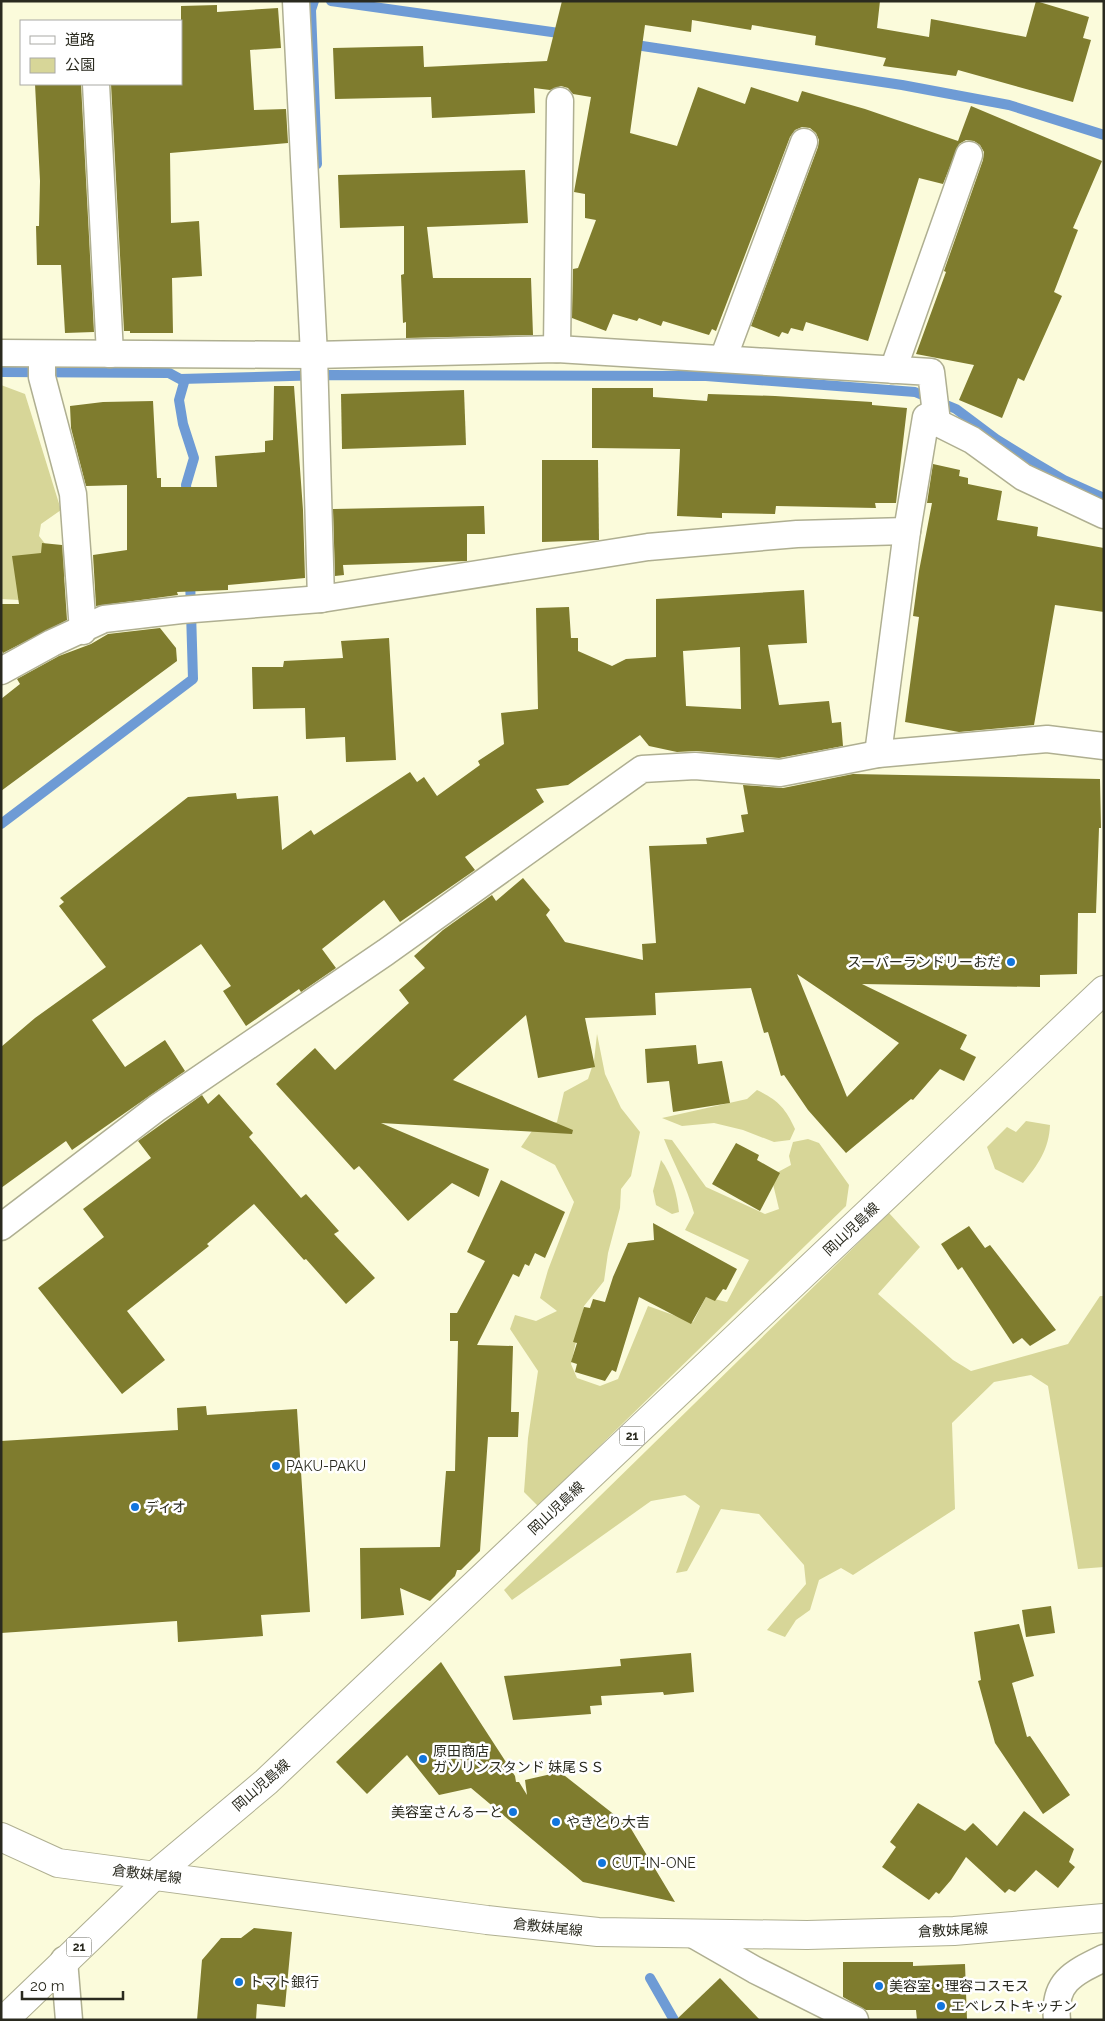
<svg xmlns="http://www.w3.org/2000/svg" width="1105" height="2021" font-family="Raleway,'Noto Sans JP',sans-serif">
	<rect width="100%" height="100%" fill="#fbfbdb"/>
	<g fill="#d7d698">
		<path d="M1,385L25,394L61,510L41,524L39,536L46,545H65L69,569L53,596L20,600L1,599Z"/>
		<path d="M597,1034L605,1074L621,1108L640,1132L631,1176L621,1189L620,1208L608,1253L604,1281L584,1306L571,1364L577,1378L600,1386L618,1379L648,1306L693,1322L706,1297L727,1302L749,1260L685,1230L694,1213C687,1187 674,1164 664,1139L672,1140L706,1187L765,1214L779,1209L773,1184L778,1172L791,1165L789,1156L793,1142L808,1139L819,1143L849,1185L846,1206L538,1506L524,1492L528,1438L538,1371L510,1329L515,1315L536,1321L557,1311L540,1298L548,1270L574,1202L555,1165L521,1147L534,1128L557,1122L564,1092L588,1079L594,1061Z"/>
		<path d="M757,1090C777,1100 785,1107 795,1129L790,1140L774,1142L743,1130L714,1123L682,1126L662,1118L747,1099Z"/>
		<path d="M1026,1121L1050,1125C1049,1149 1038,1165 1023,1183L995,1169L987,1147L1007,1127L1016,1132Z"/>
		<path d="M661,1160C672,1174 677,1195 679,1212L672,1214L656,1205L653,1191Z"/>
		<path d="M889,1213L920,1247L878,1294L953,1360L971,1371L1068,1344L1100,1296H1104V1567L1078,1569L1048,1386L1031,1375L994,1382L952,1423L955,1509L853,1575L841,1568L819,1580L810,1610L796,1620L785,1637L767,1630L806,1584L804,1565L759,1514L721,1509L687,1571L676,1573L700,1506L685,1495L651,1501L512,1600L504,1590Z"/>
	</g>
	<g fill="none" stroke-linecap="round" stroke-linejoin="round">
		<g stroke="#6e9bd5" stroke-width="10">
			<path d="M314,1L311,10L317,164"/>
			<path d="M331,1L566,34"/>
			<path d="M629,44L902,85L1009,105L1104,135"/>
			<path d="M1,372L169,373L180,379L326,375L706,376L915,392L956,409L996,439L1035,463L1064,480L1104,498"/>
			<path d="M185,379L179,400L183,424L194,458L186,485L187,499"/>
			<path d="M1,824L193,679L190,578"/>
			<path d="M650,1978L674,2020"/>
		</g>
	</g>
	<g fill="#7f7c2e" fill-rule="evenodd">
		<path d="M562,1H880L877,28L929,37L931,19L1026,37L1036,1L1089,17L1083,38L1091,40L1073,102L958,70L956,76L883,66L886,58L815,45L816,36L752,25L751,30L692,20L691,32L645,25L630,133L677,146L698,87L745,104L751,87L798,102L802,91L865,109L958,141L971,106L1102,161L1073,228L1078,230L1054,292L1062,296L1024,381L1018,378L1002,418L959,400L974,365L916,354L946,272L944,271L983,160L984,152L980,145L974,141L966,140L959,144L943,184L919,178L868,341L806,322L803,331L791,328L788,334L782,332L779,337L751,326L818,147L819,140L816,133L810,128L802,127L795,130L790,137L716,331L712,329L709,335L663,321L661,326L639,318L637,321L613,314L606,331L572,318L573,269L578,268L596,220L585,218V194L574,192L591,97L573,94L568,88L561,86L550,90L534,88L535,113L432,118L431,97L335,99L333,48L423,46L424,67L547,61Z"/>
		<path d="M217,5V12L278,8L281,48L250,50L254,110L286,109L288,143L170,153L171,223L199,221L202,276L172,278L173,333H130V331H124L111,84H181V6Z"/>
		<path d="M35,84H81L94,332L65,333L61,265H37L36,226H39L40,181Z"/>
		<path d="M525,170L528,223L427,227L433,278H531L533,335L406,338V322L403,323L401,275L404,274V226L340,228L338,175Z"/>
		<path d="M274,386H294L303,510L305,578L228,585V590L177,592L178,595L96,606L93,555L127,550V485L86,486L71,428L70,406L103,402L153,401L157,478H161V487H217L215,456L265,452V441L273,440Z"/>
		<path d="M592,388H653V397L707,401L708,394L775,396L872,402V405L907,408L896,503H875L876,508L776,506L775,514L722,513V518L677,516L680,449L592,448Z"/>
		<path d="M464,390L466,445L342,449L341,394Z"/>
		<path d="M542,460H598L599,540L542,542Z"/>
		<path d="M933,464L960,470L959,476L968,478V484L1002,491L997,520L1038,527L1037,536L1104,548V612L1055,605L1034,725L959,732L905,722L919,617L913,616L919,571L932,503H927Z"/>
		<path d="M484,506L485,534H467V561L343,565L344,575L335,576L333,509Z"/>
		<path d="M42,543L62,545L67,620L3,653L1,649V604H19L12,556L41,553Z"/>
		<path d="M804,590L807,643L768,645L779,705L829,701L832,723L841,722L843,746L779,758L696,751L677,752L649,746L640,735L568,785L536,789L544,802L465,857L475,870L400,922L384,900L322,949L336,968L301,992L299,989L246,1026L223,991L231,986L201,944L92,1020L125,1067L165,1040L185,1071L72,1150L66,1141L1,1188V1047L35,1018L106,967L59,906L64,902L60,898L188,797L236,793L237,799L278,796L282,850L311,830L314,835L410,772L417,782L424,777L437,796L480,765L478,761L504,744L501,713L538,709L536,608L569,607L571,638H578V651L612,666L626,659L656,657V599ZM740,647L741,709L686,706L683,651Z"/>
		<path d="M160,628L176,648L177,661L1,791V699L20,684L17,679L59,656L91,644L108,634Z"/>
		<path d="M389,638L396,760L346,762L345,737L306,739L305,708L253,709L252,667H283L284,661L343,658L341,641Z"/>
		<path d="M853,774L1100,779L1101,828H1099L1096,913H1078L1077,974L1040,975V987L862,984L967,1035L960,1049L976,1057L964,1081L940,1069L913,1100L911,1099L846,1153L808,1110L784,1075L781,1076L768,1032L764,1033L751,988L655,993L656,1015L585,1018L595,1067L538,1078L526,1015L453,1080L573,1130L572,1134L381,1123L489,1169L479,1197L452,1183L408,1221L359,1166L354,1170L276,1084L315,1048L335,1070L409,1003L399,990L425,968L414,956L443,930L492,895L496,901L523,878L550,910L546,915L565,942L643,960L642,944L656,943L649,846L707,844L706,838L744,832L741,815L748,814L743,785L783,788ZM797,974L899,1043L847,1097Z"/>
		<path d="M696,1045L698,1064L722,1061L730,1103L673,1112L669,1081L647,1083L645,1049Z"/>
		<path d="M219,1094L253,1133L249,1137L301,1198L306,1194L339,1231L334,1234L375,1278L346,1304L306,1259L304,1260L254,1204L207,1244L209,1246L127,1311L165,1360L122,1394L38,1288L104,1237L83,1209L151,1158L138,1141L202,1095L208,1104Z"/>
		<path d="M736,1143L759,1155L757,1160L780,1173L760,1211L712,1184Z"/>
		<path d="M501,1180L565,1212L545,1258L535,1253L529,1266L525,1264L519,1277L513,1274L477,1345L513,1346L511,1412H519L518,1437H488L480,1551L461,1570H457L455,1576L430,1601L400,1588L404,1615L361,1619L360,1548L440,1547L446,1471H455L458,1341H450V1313H457L485,1261L467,1252Z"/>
		<path d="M653,1223L737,1269L726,1290L723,1289L715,1301L706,1297L691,1324L639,1297L616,1372L612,1370L605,1381L575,1372L577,1364L571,1362L577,1343L573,1342L584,1307L590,1308L593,1299L605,1302L613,1277L628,1243L654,1240Z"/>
		<path d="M969,1226L985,1248L990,1245L1056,1330L1030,1346L1022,1338L1013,1344L962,1267L958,1270L941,1244Z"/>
		<path d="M206,1406L207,1415L297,1409L310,1612L261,1615L263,1636L178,1642L177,1621L1,1633V1441L178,1430L177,1408Z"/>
		<path d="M1051,1606L1055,1633L1026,1637L1022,1610Z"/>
		<path d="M1019,1624L1034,1676L1012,1683L1027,1737L1030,1736L1070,1795L1043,1814L995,1743L978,1681L981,1680L974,1632Z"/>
		<path d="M691,1653L694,1692L664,1695L663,1692L601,1696L602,1705L590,1706L591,1714L513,1720L504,1676L621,1666L620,1659Z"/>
		<path d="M441,1662L515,1776L516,1782H519L527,1795L525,1780L560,1772L630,1827L675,1902L583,1882L471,1788L439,1795L407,1755L367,1794L336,1762Z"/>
		<path d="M918,1803L965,1831L973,1823L997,1846L1024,1811L1074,1849L1069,1862L1075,1867L1058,1888L1036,1870L1015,1892L1009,1889L1005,1893L966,1857L951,1880L939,1894L936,1892L929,1900L882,1867L896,1847L890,1842Z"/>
		<path d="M254,1928L292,1932L285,2007L257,2004L256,2020H197L202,1960L221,1938H241Z"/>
		<path d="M843,1962H913V1966L965,1964L967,2020H917L916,2010H866L843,1997Z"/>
		<path d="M720,1978L760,2020H676Z"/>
	</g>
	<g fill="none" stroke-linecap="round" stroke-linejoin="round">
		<g stroke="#afaf91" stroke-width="29">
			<g id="street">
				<path d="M296,1L314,355L321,599L648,547L797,534L907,531"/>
				<path d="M96,84L110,354"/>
				<path d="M557,349L560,101"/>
				<path d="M1,353L314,355L557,349L931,372L937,422"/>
				<path d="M42,354V377L73,494L83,631"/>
				<path d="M723,359L804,142"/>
				<path d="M893,370L969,155"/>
				<path d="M1,671L52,643L104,619L181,610L321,599"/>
				<path d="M878,754L907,531L926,417L972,440L1023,477L1104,515"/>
				<path d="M1,1227L157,1108L386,952L642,769L695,766L780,773L878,754L1047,739L1104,746"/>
				<path d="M694,1935L755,1970L855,2020"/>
				<path d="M64,1960L69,2020"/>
				<path d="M1057,2020C1053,1982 1073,1973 1104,1958"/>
			</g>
		</g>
		<g stroke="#afaf91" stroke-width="30">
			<path id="secondary" d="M1,1837L58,1863L487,1920L598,1932L807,1935L954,1931L1104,1918"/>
		</g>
		<g stroke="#afaf91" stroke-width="30">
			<path id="primary" d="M4,2020L155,1875L266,1782L1104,990"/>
		</g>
		<use href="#street" stroke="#fff" stroke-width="26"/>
		<use href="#secondary" stroke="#fff" stroke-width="28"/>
		<use href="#primary" stroke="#fff" stroke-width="28"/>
	</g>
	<g fill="#1275dd" stroke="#fff" stroke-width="2">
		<circle cx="1011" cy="962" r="5"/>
		<circle cx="276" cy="1466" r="5"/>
		<circle cx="135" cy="1507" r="5"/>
		<circle cx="423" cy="1759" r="5"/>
		<circle cx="513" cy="1812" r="5"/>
		<circle cx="556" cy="1822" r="5"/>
		<circle cx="602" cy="1863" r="5"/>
		<circle cx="239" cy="1982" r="5"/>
		<circle cx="879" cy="1986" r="5"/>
		<circle cx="941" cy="2006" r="5"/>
	</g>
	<g text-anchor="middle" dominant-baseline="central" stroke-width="5" stroke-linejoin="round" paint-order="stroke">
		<g fill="#fff" stroke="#6a6a62" stroke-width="1">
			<rect x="619.5" y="1426.5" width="25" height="19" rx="4"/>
			<rect x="66.5" y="1937.5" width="25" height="19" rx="4"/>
		</g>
		<g font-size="12" font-weight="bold" fill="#2a2a1f">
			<text x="632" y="1436">21</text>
			<text x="79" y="1947">21</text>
		</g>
		<g font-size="14" fill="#2a2a1f" stroke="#fff" text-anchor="start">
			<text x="1001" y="962" text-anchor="end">スーパーランドリーおだ</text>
			<text x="286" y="1466">PAKU-PAKU</text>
			<text x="145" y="1507">ディオ</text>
			<text x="433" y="1751">原田商店<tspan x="433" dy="16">ガソリンスタンド 妹尾ＳＳ</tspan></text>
			<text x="503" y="1812" text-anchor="end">美容室さんるーと</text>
			<text x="566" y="1822">やきとり大吉</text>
			<text x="612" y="1863">CUT-IN-ONE</text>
			<text x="249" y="1982">トマト銀行</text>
			<text x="889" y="1986">美容室・理容コスモス</text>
			<text x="951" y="2006">エベレストキッチン</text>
		</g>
		<g font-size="14" fill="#2a2a1f" stroke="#fff">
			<text transform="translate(851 1229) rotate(-43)">岡山児島線</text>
			<text transform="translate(556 1508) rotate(-43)">岡山児島線</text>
			<text transform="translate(261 1785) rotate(-41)">岡山児島線</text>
			<text transform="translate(147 1874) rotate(7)">倉敷妹尾線</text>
			<text transform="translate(548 1927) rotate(6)">倉敷妹尾線</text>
			<text transform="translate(953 1930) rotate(-3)">倉敷妹尾線</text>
		</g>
	</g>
	<rect width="1105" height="2021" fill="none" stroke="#2a2a1f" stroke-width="5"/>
	<rect x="20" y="20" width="162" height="65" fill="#ffffff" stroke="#aaaaa5"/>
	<rect x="30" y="36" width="25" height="8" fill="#ffffff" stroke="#aaaaa5"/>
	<text x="65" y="45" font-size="15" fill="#2a2a1f">道路</text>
	<rect x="30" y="58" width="25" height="15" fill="#d7d698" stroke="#aaaaa5"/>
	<text x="65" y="70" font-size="15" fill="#2a2a1f">公園</text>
	<path d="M22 1991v8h101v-8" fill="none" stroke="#2a2a1f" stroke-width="2.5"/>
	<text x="30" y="1991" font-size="15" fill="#2a2a1f" stroke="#ffffff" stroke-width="4" paint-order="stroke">20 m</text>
</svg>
